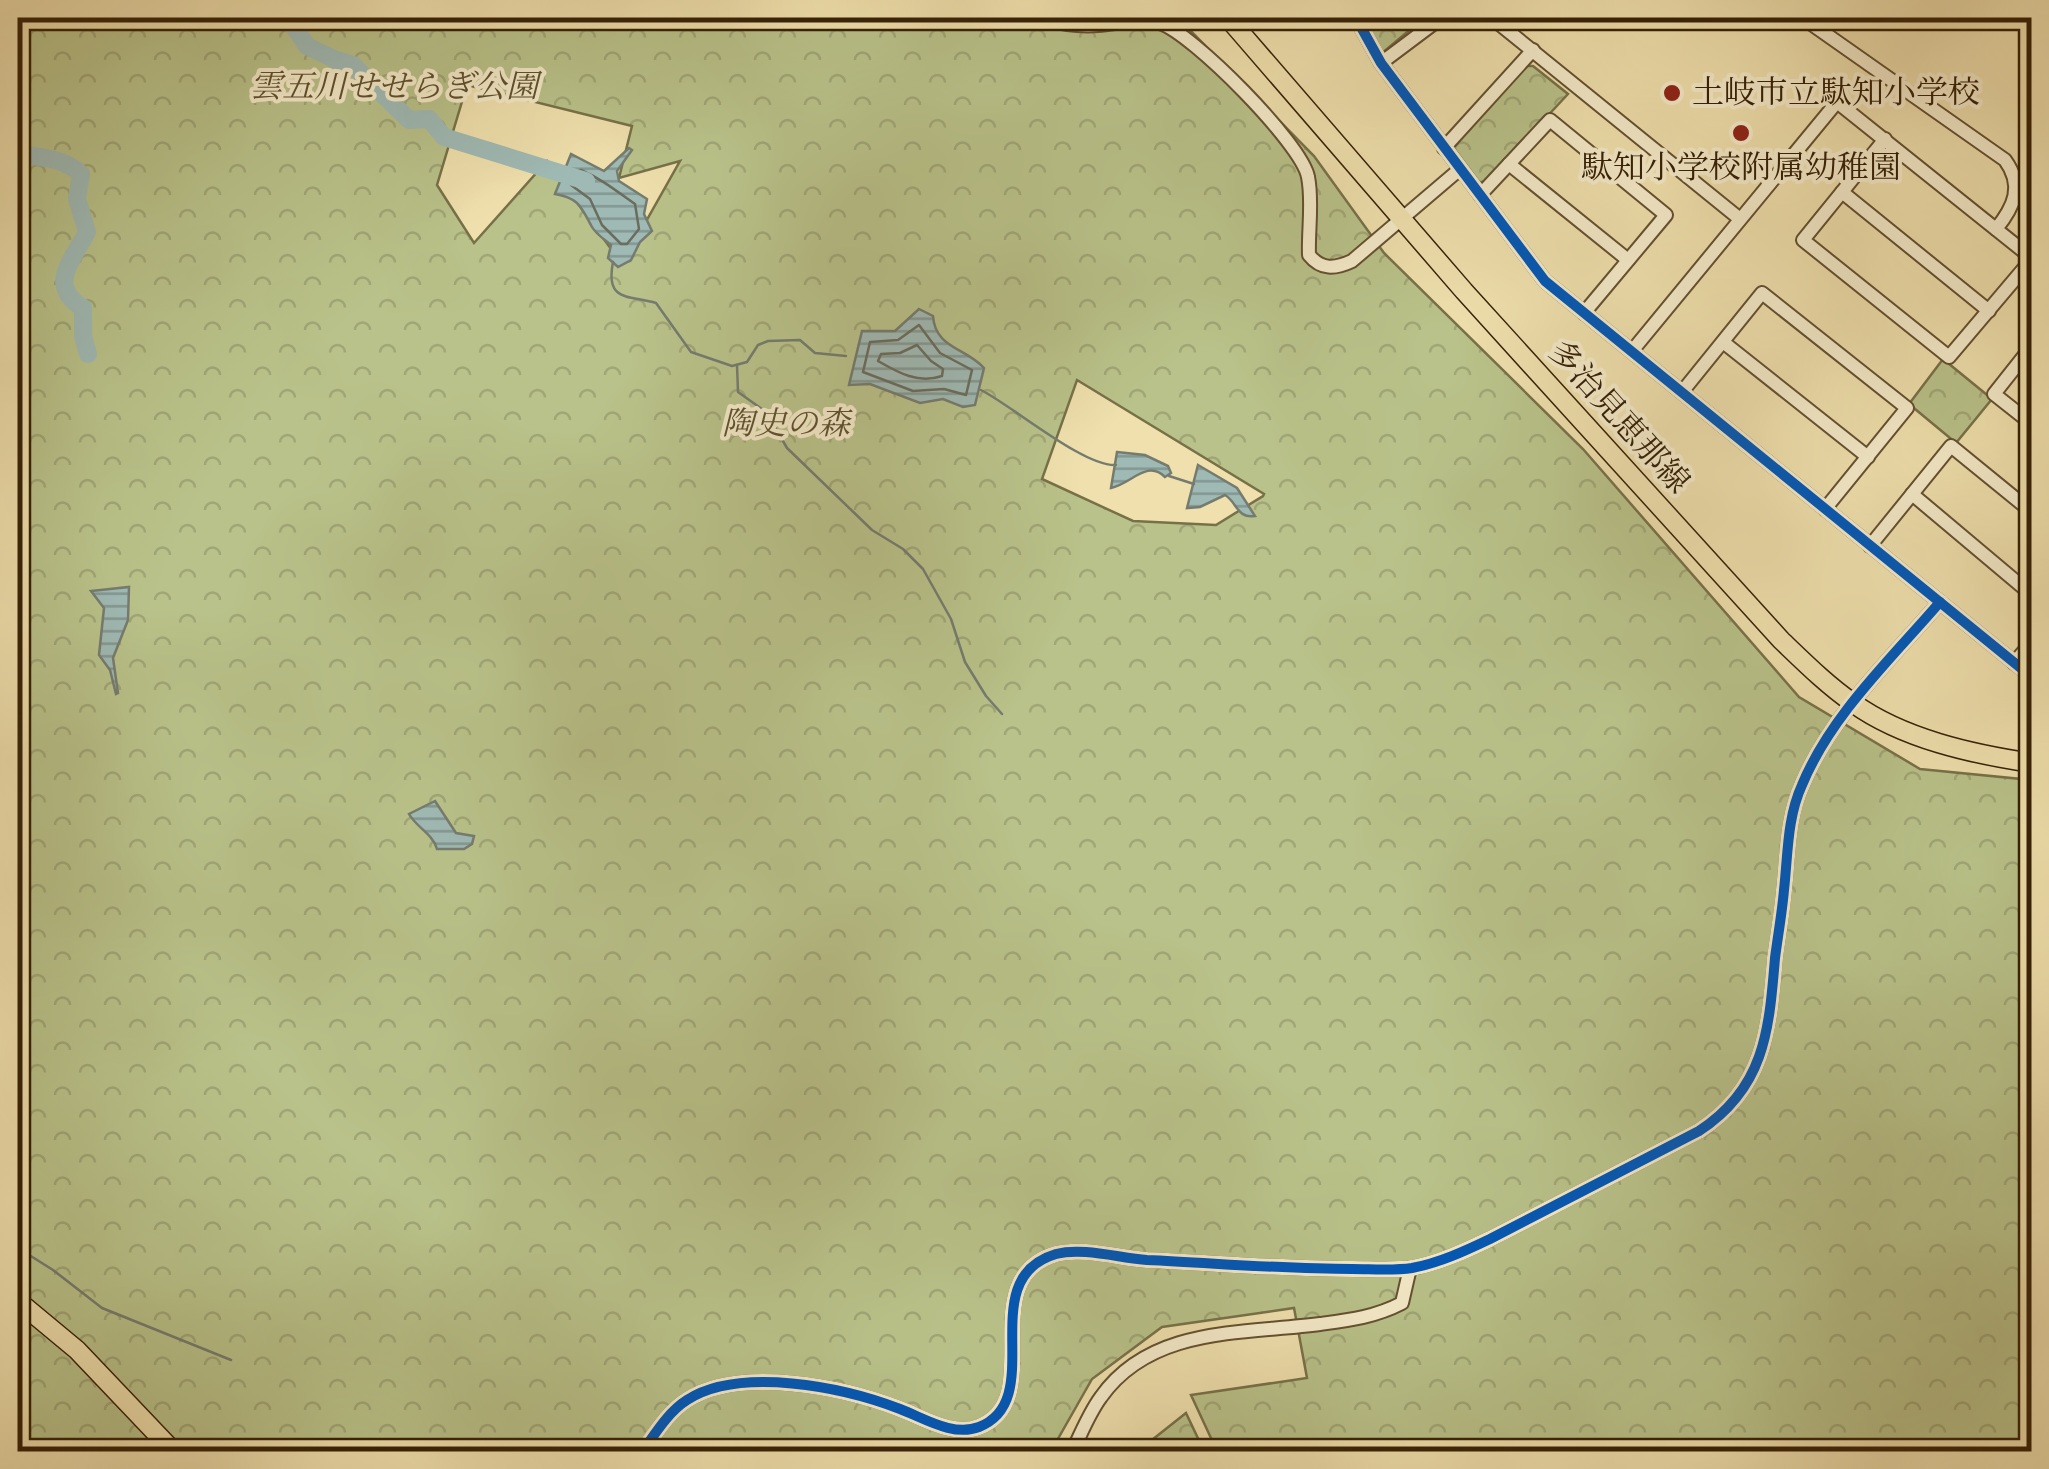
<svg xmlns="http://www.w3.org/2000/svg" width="2049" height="1469" font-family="'IM FELL Double Pica','Noto Serif JP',serif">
	<defs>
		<pattern id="forest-crowns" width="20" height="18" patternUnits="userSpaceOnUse" patternTransform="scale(2.5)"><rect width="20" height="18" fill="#b9c28a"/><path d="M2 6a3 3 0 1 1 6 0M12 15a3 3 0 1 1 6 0" fill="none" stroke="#a0a676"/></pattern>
		<pattern id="water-rules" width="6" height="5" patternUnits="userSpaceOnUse" patternTransform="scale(2.5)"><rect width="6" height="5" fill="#9fbab5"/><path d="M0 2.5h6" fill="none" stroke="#829791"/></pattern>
	</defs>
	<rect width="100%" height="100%" fill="#efe0ad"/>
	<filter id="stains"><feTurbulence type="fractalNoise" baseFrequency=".002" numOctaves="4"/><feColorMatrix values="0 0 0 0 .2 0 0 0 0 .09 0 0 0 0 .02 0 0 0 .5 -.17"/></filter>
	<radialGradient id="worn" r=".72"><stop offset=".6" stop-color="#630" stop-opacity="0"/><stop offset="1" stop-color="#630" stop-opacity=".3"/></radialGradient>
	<g fill="url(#forest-crowns)" stroke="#777148" stroke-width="2.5" fill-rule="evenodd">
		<path d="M18,18H1178L1314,156L1384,253L1583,449L1799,697L1920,769L2031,780V1451H1217L1191,1395L1307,1378L1294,1308L1162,1327L1092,1379L1051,1451H18ZM467,85L632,126L619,178L680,161L622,264L547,161L474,243L437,185ZM1077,380L1264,494L1263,496L1216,525L1133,521L1042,479Z"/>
		<path d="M1362,18H1424L1381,54Z"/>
		<path d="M1524,66H1533L1568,94L1486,182H1479L1453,147L1454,143Z"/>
		<path d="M1943,359L1992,399L1956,443L1909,404Z"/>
		<path d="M1186,1413L1204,1451H1138Z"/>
	</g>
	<g fill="url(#water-rules)" stroke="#757c6f" stroke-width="2.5">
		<path d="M629,148L632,150L617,171L619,181L647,199L644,214L652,231L640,242L631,260L618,267L608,258L611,245C604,239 596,234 592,227C581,207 579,198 555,194L571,154L604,171Z"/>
		<path d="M919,309L933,316C935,348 966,348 984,368L975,405L963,407L943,399L920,403L870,384L849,385L862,331H895Z"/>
		<path d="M1117,452L1145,455L1168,466L1171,473L1165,477C1147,459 1131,484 1111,488Z"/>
		<path d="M1198,465L1237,488L1255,516C1237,519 1237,502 1225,495L1200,507L1187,508Z"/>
		<path d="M129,587L128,620L113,658L118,693L116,694L110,670L99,655L104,608L91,591Z"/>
		<path d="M435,801L456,833L474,836L472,844L464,849H437C433,834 416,827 409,814Z"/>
	</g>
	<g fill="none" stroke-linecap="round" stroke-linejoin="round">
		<g stroke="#6a6d5e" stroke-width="2.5">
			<path d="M581,170C603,180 615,190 635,204L639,229L627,244H621L602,225L590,199L571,185L575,171Z"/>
			<path d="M919,325L940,353L972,370L966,395L944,389L913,391L863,372L870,342L898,340Z"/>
			<path d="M917,345L931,361L943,369L942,376C918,384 899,373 878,361L881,354L900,353Z"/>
		</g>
		<g stroke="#757c6f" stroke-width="2.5">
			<path d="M613,262C605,302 628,295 656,303L691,352L732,366L747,362L758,345L768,341L800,340L815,353L846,356"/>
			<path d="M737,365L738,392L766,412L787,448L872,530L903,549L923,569L951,619L965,662L986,696L1002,714"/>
			<path d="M981,390C1014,407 1084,467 1116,465"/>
			<path d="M1169,476L1194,484"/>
			<path d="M18,1248L53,1270L102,1308L231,1360"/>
		</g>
		<g stroke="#9fbab5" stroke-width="18">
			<path d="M288,18L307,46L336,60L353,65L409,120L429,119L444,137L586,181"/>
			<path d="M18,154C39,157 65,158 81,174L77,199L87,232C73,260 46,285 83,308V336L88,354"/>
		</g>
		<g stroke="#645030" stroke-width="16">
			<g id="minor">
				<path d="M1037,18C1057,23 1077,27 1098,25C1118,24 1139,17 1160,23C1192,33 1302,144 1308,177C1313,201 1308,231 1309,255C1321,270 1335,269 1352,261L1460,169"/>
				<path d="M1356,18L1381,63L1545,281L2032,677"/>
				<path d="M1492,18L1740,219"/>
				<path d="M1803,18L2005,160C2024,186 2014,207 1996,229"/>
				<path d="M1381,63L1441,18"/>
				<path d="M1885,139L1803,240L1949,357L2032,259"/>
				<path d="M1444,148L1533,50"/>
				<path d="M1509,164L1628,260"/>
				<path d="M1842,192L1989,311"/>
				<path d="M1480,195L1550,120L1666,215L1584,313"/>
				<path d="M1723,342L1868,457"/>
				<path d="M2032,346L1994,394L2032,424"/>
				<path d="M1632,351L1837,102L2032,258"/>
				<path d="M1682,392L1762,293L1907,408L1825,509"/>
				<path d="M1912,494L2032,595"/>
				<path d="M1870,546L1951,446L2032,512"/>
				<path d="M2014,663L2032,642"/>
				<path d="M642,1452C655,1434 668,1412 687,1400C740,1366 843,1387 900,1409C924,1418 953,1437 979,1427C1050,1399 971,1279 1056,1254C1083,1247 1119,1258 1147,1260C1215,1263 1283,1269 1352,1269C1371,1269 1393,1271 1412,1268C1439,1263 1465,1251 1490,1239L1699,1131C1765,1088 1769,1030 1775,958C1778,935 1782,913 1784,890C1788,854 1787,818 1802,785C1831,715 1891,659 1940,602"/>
				<path d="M1072,1452C1081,1434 1089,1413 1101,1397C1151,1326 1244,1334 1320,1324C1350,1320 1375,1317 1402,1303L1410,1268"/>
			</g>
		</g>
		<g stroke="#352007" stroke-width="21">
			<g id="major">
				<path d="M1228,18L1464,291L1781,640C1804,662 1827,685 1853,703C1903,739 1972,754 2032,763"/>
				<path d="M18,1301L77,1350L174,1452"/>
			</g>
		</g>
		<use href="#minor" stroke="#f5ebca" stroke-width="12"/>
		<use href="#major" stroke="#efe0ad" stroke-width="18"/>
		<g stroke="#f5ebca" stroke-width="16">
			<g id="cycleway">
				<path d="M1356,18L1381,63L1545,281L2032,677"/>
				<path d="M642,1452C655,1434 668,1412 687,1400C740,1366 843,1387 900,1409C924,1418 953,1437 979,1427C1050,1399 971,1279 1056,1254C1083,1247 1119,1258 1147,1260C1215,1263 1283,1269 1352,1269C1371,1269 1393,1271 1412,1268C1439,1263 1465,1251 1490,1239L1699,1131C1765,1088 1769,1030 1775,958C1778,935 1782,913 1784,890C1788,854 1787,818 1802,785C1831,715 1891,659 1940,602"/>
			</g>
		</g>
		<use href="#cycleway" stroke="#0057b8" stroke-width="10"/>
	</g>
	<g fill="#8f2418" stroke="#f5ebca" stroke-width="4">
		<circle cx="1672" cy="93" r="10"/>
		<circle cx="1741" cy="133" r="10"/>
	</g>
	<g text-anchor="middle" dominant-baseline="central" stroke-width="8" stroke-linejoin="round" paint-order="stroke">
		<g font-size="32" font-style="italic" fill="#5d512e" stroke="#f5ebca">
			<text x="394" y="87">雲五川せせらぎ公園</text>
			<text x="786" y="424">陶史の森</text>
		</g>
		<g font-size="32" fill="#352007" stroke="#f5ebca" text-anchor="start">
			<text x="1692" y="93">土岐市立駄知小学校</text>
			<text x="1741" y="168" text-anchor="middle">駄知小学校附属幼稚園</text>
		</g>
		<g font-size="32" fill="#352007" stroke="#f5ebca">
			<text transform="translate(1619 417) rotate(48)">多治見恵那線</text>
		</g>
	</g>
	<rect width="2049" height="1469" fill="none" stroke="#efe0ad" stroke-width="60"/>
	<rect x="20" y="20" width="2009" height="1429" fill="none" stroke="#352007" stroke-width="5"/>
	<rect x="30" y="30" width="1989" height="1409" fill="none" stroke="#352007" stroke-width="2.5"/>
	<rect width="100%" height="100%" filter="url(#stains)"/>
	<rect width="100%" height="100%" fill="url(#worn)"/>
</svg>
